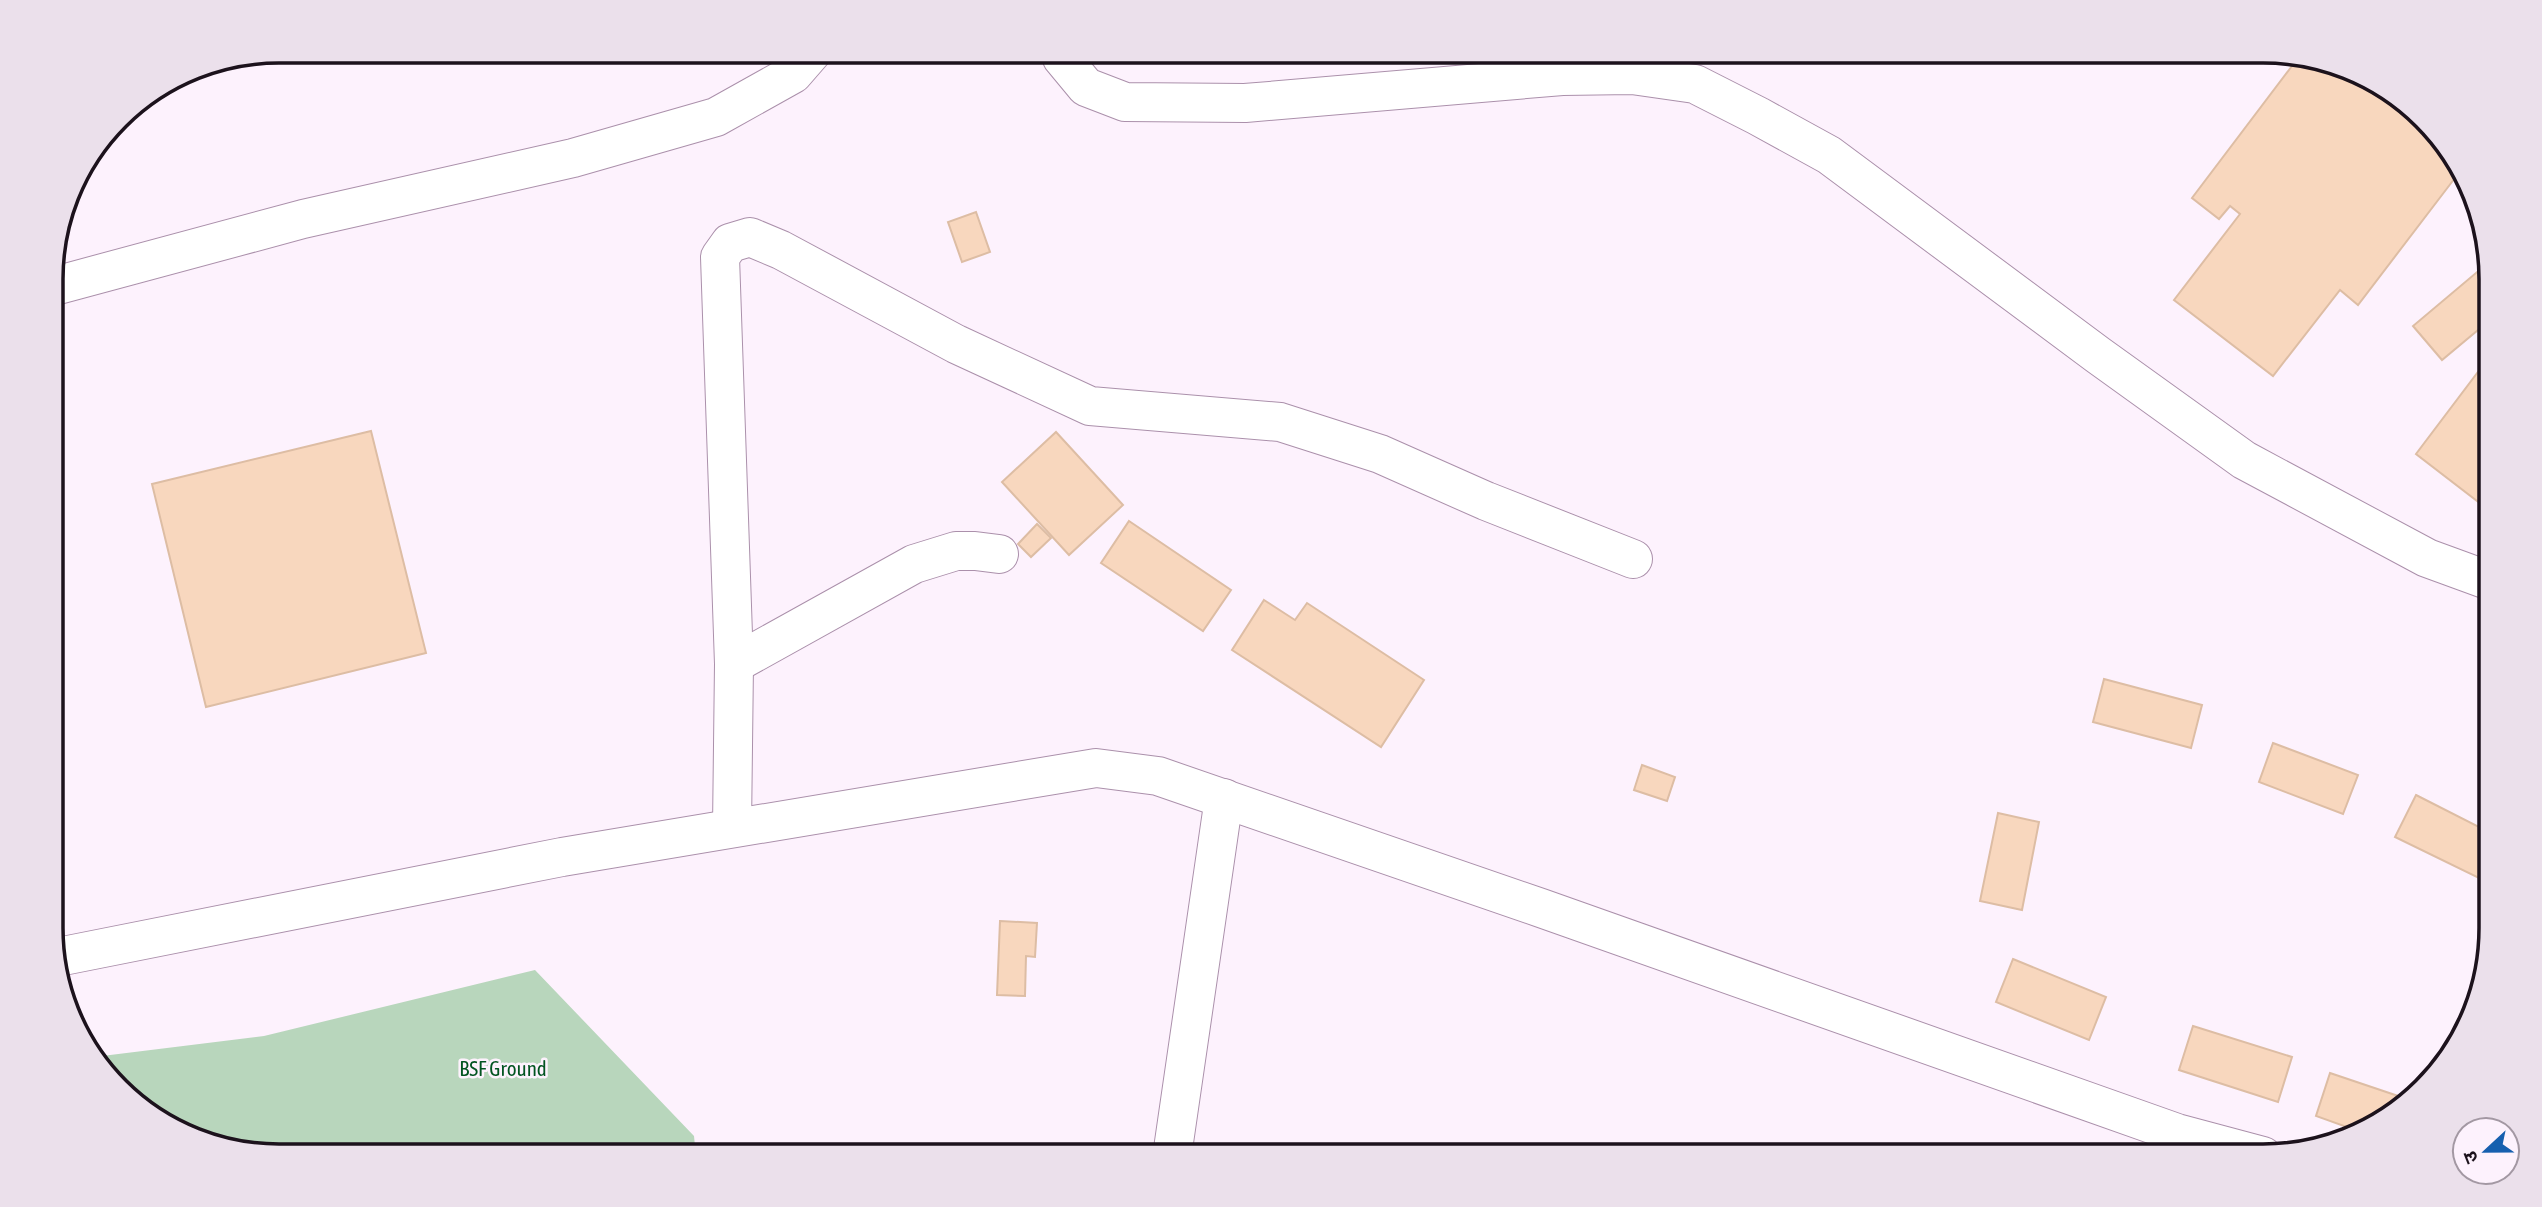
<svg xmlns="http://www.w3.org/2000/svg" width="2542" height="1207" font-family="'Asap Condensed','Noto Sans Devanagari',sans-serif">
	<rect width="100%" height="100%" fill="#fdf2fd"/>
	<path fill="#b8d6bc" d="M535,970L694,1136L696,1156H279L191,1139L98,1067L94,1057L264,1036Z"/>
	<g fill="#f8d7be" stroke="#ddbda4" stroke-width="2">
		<path d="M2298,58L2351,68L2444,140L2452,160L2448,165L2458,174L2358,305L2340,290L2273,376L2174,300L2240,214L2230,206L2219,219L2192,198Z"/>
		<path d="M976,212L990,252L962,262L948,222Z"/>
		<path d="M2489,262L2490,320L2442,360L2413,326Z"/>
		<path d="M2490,356V511L2416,454Z"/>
		<path d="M371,431L426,653L206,707L152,484Z"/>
		<path d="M1056,432L1123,505L1069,555L1002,482Z"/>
		<path d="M1129,521L1231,590L1203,631L1101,563Z"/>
		<path d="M1037,524L1051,538L1031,557L1018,544Z"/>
		<path d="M1264,600L1295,620L1307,603L1424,680L1381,747L1232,650Z"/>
		<path d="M2104,679L2202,705L2191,748L2093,722Z"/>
		<path d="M2273,743L2358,775L2343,814L2259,782Z"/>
		<path d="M1642,765L1675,777L1667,801L1634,790Z"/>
		<path d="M2416,795L2491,833V864L2483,880L2395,837Z"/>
		<path d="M1998,813L2039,822L2022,910L1980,901Z"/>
		<path d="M1000,921L1037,923L1035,957L1026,956L1025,996L997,995Z"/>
		<path d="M2013,959L2106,997L2089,1040L1996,1002Z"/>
		<path d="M2193,1026L2292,1057L2278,1102L2179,1070Z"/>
		<path d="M2330,1073L2410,1100L2390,1118L2355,1130L2316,1116Z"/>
	</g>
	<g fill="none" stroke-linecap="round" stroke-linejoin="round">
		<g stroke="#ab90ab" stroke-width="40">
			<g id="minor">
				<path d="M1059,51L1062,58L1086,87L1125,102L1245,103L1562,76L1632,75L1695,84L1758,116L1829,155L2098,355L2244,460L2427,558L2490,581"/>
				<path d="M51,287L303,219L573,158L716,117L793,74L813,51"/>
				<path d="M734,664L914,564L956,551H975L999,554"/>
				<path d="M732,828L734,664L720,257L730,243L750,237L781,250L956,344L1090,406L1280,422L1380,454L1486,501L1633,559"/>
				<path d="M53,958L562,857L1096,768L1158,776L1541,908L2177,1133L2263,1156"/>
				<path d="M1172,1156L1224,798"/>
			</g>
		</g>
		<use href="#minor" stroke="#fff" stroke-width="38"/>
	</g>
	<g text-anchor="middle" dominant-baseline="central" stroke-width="5" stroke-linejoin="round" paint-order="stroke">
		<g font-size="21" fill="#025421" stroke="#fdf2fd">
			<text x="503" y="1068">BSF Ground</text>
		</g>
	</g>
	<path d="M0 0H2542V1207H0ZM279 63H2263A216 216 0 0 1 2479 279V928A216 216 0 0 1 2263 1144H279A216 216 0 0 1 63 928V279A216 216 0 0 1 279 63Z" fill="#ebe0eb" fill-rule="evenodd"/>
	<path fill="none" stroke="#1c121c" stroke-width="3.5" d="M279 63H2263A216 216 0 0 1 2479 279V928A216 216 0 0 1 2263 1144H279A216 216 0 0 1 63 928V279A216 216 0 0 1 279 63Z"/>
	<g transform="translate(2486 1151) rotate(248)"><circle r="33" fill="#fdf2fd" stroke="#a398a3" stroke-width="2"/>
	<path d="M0-5L12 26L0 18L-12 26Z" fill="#165faf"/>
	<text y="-10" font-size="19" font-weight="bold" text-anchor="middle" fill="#1c121c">उ</text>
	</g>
</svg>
